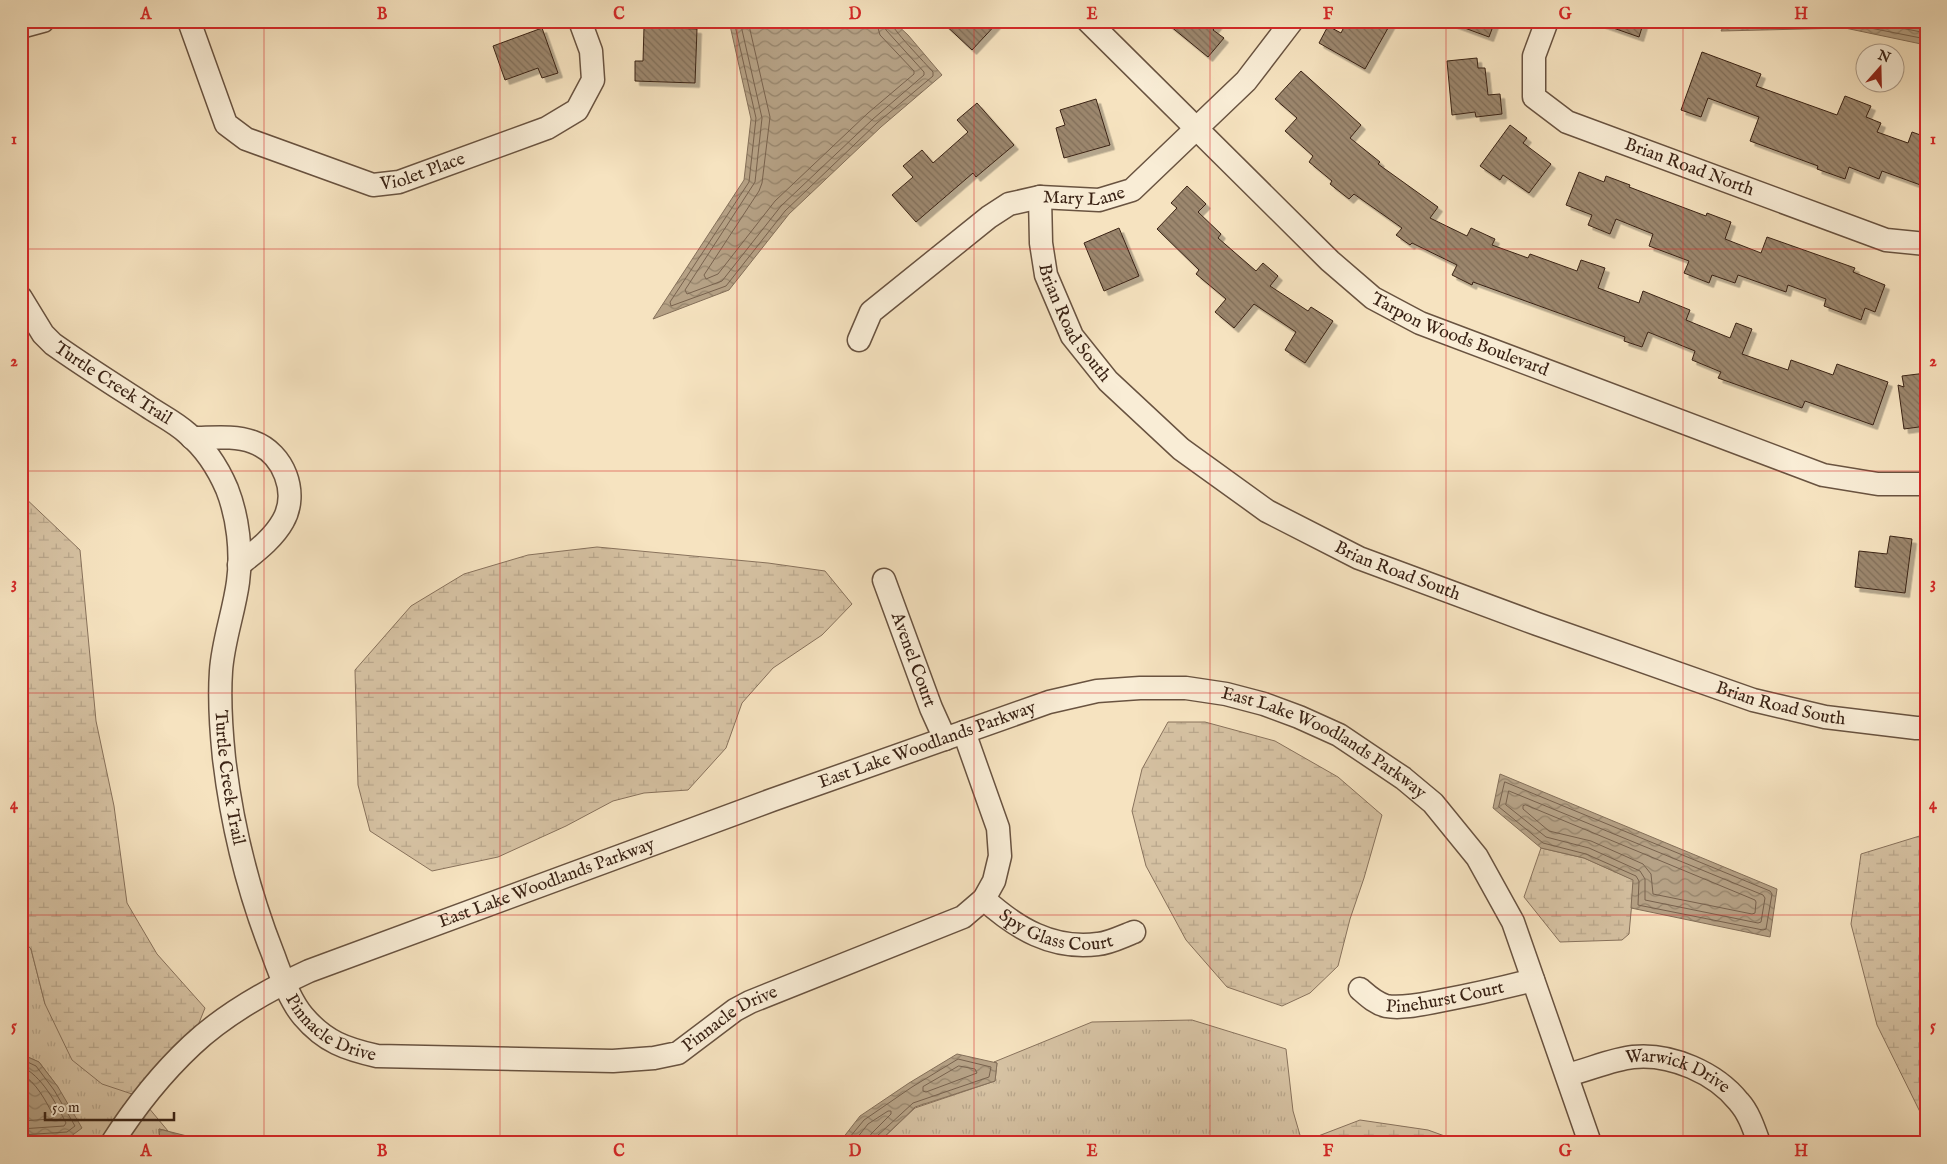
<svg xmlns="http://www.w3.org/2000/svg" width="1947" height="1164" font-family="'IM FELL English',serif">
	<defs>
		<pattern id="grass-tufts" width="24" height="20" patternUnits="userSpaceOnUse" patternTransform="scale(1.25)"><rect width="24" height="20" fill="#d6c2a3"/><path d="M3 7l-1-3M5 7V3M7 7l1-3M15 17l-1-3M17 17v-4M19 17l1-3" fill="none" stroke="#b8a68b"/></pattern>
		<pattern id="wetland-marsh" width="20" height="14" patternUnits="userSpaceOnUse" patternTransform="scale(1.25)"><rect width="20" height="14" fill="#d6c2a3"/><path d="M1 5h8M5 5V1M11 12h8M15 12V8" fill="none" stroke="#b8a68b"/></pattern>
		<pattern id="water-waves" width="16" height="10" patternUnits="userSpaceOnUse" patternTransform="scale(1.25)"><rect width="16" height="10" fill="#b6a286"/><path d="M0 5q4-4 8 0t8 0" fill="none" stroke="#95846c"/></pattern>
		<pattern id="building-back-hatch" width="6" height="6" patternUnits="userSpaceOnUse" patternTransform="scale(1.25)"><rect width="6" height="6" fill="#9c876e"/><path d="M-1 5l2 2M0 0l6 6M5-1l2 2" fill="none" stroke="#806e59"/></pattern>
		<filter id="shadow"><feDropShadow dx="4.5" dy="4.5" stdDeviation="0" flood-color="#0004"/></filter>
	</defs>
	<rect width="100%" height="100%" fill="#f6e3c0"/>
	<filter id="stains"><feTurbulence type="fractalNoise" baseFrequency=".004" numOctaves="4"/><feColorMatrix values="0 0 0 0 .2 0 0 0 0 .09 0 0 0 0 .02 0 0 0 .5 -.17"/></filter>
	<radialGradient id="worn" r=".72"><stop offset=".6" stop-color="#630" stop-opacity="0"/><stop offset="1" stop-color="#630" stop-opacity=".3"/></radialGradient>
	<g fill="url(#grass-tufts)" stroke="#88725c">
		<path d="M21,938L31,949L45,1004L132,1094L135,1091L136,1093L101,1143H21V1140L69,1137L58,1087L39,1062L21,1054Z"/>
		<path d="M1192,1020L1286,1049L1293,1111L1302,1142L878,1143L915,1108L995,1081L997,1063L994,1062L1092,1022Z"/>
		<path d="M148,1107L168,1131L159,1129L160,1143H123Z"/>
	</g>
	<g fill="url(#wetland-marsh)" stroke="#88725c">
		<path d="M21,494L80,550L96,721L114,806L127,903L157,954L205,1008L197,1028L132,1094L102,1084L72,1060L45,1004L31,949L21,938Z"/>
		<path d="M597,547L768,563L825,571L852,604L822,635L773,668L742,703L726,748L688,790L644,793L613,801L566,826L498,857L432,871L370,831L358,785L355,670L411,606L464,574L528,555Z"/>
		<path d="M1168,722H1205L1275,741L1338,777L1382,815L1364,878L1350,919L1338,966L1310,993L1282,1006L1227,987L1186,940L1146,866L1132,811L1142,769Z"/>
		<path d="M1926,834V1124L1877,1025L1851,924L1861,854Z"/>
		<path d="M1541,848L1584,858L1634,880L1629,934L1622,940L1560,942L1524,897Z"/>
		<path d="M1360,1120L1428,1130L1464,1143H1300Z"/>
	</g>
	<g fill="url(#water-waves)" stroke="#846f59">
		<path d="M729,21H893L908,35L942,75L881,127L789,214L729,290L653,319L744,180L751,119Z"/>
		<path d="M1726,21H1926V45L1845,28L1721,31Z"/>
		<path d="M1500,774L1777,889L1770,937L1631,908L1633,880L1584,858L1541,848L1493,808Z"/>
		<path d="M21,1054L39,1062L58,1087L82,1128L70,1137L21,1140Z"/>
		<path d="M957,1054L997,1063L995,1081L915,1107L878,1143H839L860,1116L909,1083Z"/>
		<path d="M159,1129L215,1143H160Z"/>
	</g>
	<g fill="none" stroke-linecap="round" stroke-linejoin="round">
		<g stroke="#78624e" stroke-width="1">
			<path d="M734,21L756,118L749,182L670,302L671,306L726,286L785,211L877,123L933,76V72C926,64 890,27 890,21"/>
			<path d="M740,21L762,118L755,182L685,290L687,294L722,281L781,206L873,119L924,75V72L886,30L883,21"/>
			<path d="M748,21L770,117L762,183L759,191L704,275L706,279L718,274L775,201L868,113L914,74V71L880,35L876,21"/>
			<path d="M1730,21L1732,26L1845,23L1926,39"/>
			<path d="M1867,21L1926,33"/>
			<path d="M1505,782L1770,891L1772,894L1766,929L1763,930L1638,905L1639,881L1636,876L1586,854L1543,843L1499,807Z"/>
			<path d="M1509,791L1763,895L1765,898L1761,922L1758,923L1645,900V879L1640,871L1589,848L1546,837L1506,805Z"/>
			<path d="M1526,805L1755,900L1756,902L1755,913L1752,914L1653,894L1651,874L1643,864L1591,841L1549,831L1523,809V806Z"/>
			<path d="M21,1059L36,1066L54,1090L75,1126L67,1132L21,1135"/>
			<path d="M21,1066C42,1076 56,1103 66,1123L64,1126L21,1129"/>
			<path d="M959,1066L975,1069L977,1073L926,1092L923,1091V1087Z"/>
			<path d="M21,1074C36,1081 47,1103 54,1117L51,1119L21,1121"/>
			<path d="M845,1143L864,1120L912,1087L958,1059L991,1067L989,1077L913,1103L876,1137L875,1143"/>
			<path d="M853,1143L868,1124L888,1111H891V1114L871,1134L869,1143"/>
		</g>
	</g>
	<g fill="url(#building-back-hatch)" stroke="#3a2315" filter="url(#shadow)">
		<path d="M941,21H999L972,50Z"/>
		<path d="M1164,21H1220L1213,30L1224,38L1208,57Z"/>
		<path d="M1347,21H1392L1365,69L1319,43L1328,26L1341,33Z"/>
		<path d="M1452,21H1495L1489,37L1451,23Z"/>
		<path d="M1599,21H1644L1639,37L1599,23Z"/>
		<path d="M644,27L697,29L695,83L635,81V61H643Z"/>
		<path d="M542,28L558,73L542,78L538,68L505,80L493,46Z"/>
		<path d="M1702,52L1761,74L1756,86L1837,115L1845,96L1871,106L1866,117L1881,123L1877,132L1908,143L1912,132L1926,137V187L1882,171L1879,179L1849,167L1845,179L1817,169L1818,166L1750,141L1759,117L1708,98L1701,117L1681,110Z"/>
		<path d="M1477,58L1478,68H1485L1488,95L1500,94L1502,114L1476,117L1475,112L1452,115L1447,61Z"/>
		<path d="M1301,71L1361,125L1350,138L1380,162L1378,164L1438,207L1430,218L1467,236L1471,228L1495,239L1492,245L1528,258L1530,254L1577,271L1581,260L1605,268L1598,288L1639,303L1643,291L1690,310L1686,320L1730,338L1736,323L1752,329L1742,354L1788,370L1791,360L1833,375L1837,364L1888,382L1873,425L1805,401L1802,408L1718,378L1721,372L1692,360L1695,351L1648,332L1642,347L1624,341L1625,337L1473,282L1472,285L1452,275L1457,265L1412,243L1410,245L1396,235L1402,228L1354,194L1349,199L1330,184L1332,181L1309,162L1313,156L1285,131L1297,118L1275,99Z"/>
		<path d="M1096,99L1110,145L1064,158L1056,128L1065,125L1060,110Z"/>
		<path d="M977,103L1014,145L976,177L973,173L916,222L892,195L913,177L903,166L922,150L933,163L968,132L957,120Z"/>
		<path d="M1510,125L1527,138L1523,143L1551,164L1529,193L1503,175L1500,180L1480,166Z"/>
		<path d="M1579,172L1604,182L1606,176L1630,185L1629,187L1706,216L1707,213L1731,222L1725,239L1761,253L1767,237L1855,268L1853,272L1885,285L1875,312L1865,308L1861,320L1824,306L1826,299L1788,285L1786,292L1738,275L1735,283L1712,275L1709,283L1684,273L1689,261L1649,246L1653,234L1616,219L1610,234L1588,225L1592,215L1566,205Z"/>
		<path d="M1187,186L1206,204L1198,212L1221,234L1218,238L1256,271L1263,263L1278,276L1270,286L1308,311L1311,307L1333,321L1305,363L1285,350L1296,332L1254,304L1234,328L1215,312L1226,299L1196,274L1199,270L1157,229L1177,208L1171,203Z"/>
		<path d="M1119,228L1139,276L1104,291L1084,243Z"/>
		<path d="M1926,373V426L1904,429L1898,385L1904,387L1902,376Z"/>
		<path d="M1890,536L1912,539L1905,593L1855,587L1859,551L1887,554Z"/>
	</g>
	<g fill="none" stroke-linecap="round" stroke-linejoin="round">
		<g stroke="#695340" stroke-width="25">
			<g id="minor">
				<path id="s1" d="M189,21L226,124L246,139L373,185L399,182L547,128L577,110L593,80L591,51L580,21"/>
				<path id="s2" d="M1088,21L1330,261L1373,298L1420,323L1823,475L1878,484H1926"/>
				<path id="s3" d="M1547,21L1534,56V97L1567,122L1886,240L1926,244"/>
				<path d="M21,27L43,21"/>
				<path id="s4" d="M1040,197L1041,243L1046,275L1072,336L1108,381L1181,449L1267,511L1359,558L1537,624L1753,700L1825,717L1916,728H1926"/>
				<path id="s5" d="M21,298L43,334L53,344C84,366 116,386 147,406C160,415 175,422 187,433C204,447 218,468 227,489C238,517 242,552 238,582C234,612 223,641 221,671C219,700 221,729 224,758C232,826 248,891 273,954C280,974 290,1001 303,1016C325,1042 346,1049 377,1056L613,1061L654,1058L678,1053L735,1010L750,1002L963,917L984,899L994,881L1000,856L998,828L964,732"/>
				<path id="s6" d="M859,340L871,312L989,217L1009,204L1040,197L1099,200L1132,190L1246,81L1292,21"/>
				<path d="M192,438C212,438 234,435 253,442C284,453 299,493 283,521C273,539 255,552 239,565"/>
				<path id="s7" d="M884,580L931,708L945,739"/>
				<path id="s8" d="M984,899C1016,928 1052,950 1098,944C1110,943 1123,936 1134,932"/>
				<path id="s9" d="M1360,989C1368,996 1375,1003 1386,1006C1402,1009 1423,1004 1439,1001C1471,995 1502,988 1533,980"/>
				<path id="s10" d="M1567,1075C1588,1070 1613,1059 1633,1057C1671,1053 1716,1073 1739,1102C1749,1113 1754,1129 1759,1143"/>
				<path id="s11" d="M112,1143C135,1107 161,1074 192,1045C224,1015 270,989 309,971L772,800L1049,702L1097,691L1140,688H1186L1226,694L1264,704L1299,717L1339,735L1403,778L1433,803L1477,857L1513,922L1590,1143"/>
			</g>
		</g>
		<use href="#minor" stroke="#f9edd6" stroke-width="22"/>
	</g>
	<path fill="none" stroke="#d62828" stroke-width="1" stroke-opacity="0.55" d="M264,21V1143M500,21V1143M737,21V1143M974,21V1143M1210,21V1143M1446,21V1143M1683,21V1143M21,249H1926M21,471H1926M21,693H1926M21,915H1926"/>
	<g text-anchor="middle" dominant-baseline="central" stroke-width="5" stroke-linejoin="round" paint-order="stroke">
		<g font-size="18" fill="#3a2315" stroke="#f9edd6">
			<text stroke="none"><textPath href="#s3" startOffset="250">Brian Road North</textPath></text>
			<text stroke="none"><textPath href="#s1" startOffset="321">Violet Place</textPath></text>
			<text stroke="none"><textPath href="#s6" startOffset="282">Mary Lane</textPath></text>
			<text stroke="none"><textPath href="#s4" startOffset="134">Brian Road South</textPath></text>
			<text stroke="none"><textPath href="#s2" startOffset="492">Tarpon Woods Boulevard</textPath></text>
			<text stroke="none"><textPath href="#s5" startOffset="128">Turtle Creek Trail</textPath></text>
			<text stroke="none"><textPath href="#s4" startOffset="552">Brian Road South</textPath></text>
			<text stroke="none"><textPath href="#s7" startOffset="85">Avenel Court</textPath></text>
			<text stroke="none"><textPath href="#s4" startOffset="958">Brian Road South</textPath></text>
			<text stroke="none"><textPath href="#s11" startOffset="924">East Lake Woodlands Parkway</textPath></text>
			<text stroke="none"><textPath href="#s11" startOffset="1342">East Lake Woodlands Parkway</textPath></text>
			<text stroke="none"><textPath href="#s5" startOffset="579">Turtle Creek Trail</textPath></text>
			<text stroke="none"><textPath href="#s11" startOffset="519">East Lake Woodlands Parkway</textPath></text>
			<text stroke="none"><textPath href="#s8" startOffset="82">Spy Glass Court</textPath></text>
			<text stroke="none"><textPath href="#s9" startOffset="91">Pinehurst Court</textPath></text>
			<text stroke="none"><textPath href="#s5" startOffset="1281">Pinnacle Drive</textPath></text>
			<text stroke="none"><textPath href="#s5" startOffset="861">Pinnacle Drive</textPath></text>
			<text stroke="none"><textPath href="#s10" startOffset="116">Warwick Drive</textPath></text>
		</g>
	</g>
	<rect width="1947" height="1164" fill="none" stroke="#f6e3c0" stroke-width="55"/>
	<g transform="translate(1880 68) rotate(20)"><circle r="24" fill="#f9edd6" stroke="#ad9c89"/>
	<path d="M0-4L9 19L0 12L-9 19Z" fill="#8f2418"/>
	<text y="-8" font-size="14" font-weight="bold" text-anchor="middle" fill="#3a2315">N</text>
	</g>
	<path d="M45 1112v8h129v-8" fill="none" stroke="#3a2315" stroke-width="2.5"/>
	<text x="52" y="1112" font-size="15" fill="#3a2315" stroke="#f9edd6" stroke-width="4" paint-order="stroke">50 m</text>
	<rect x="28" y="28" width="1892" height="1108" fill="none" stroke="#d62828" stroke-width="2"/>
	<g font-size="16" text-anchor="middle" font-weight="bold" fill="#d62828">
		<text x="146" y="19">A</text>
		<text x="382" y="19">B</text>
		<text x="619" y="19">C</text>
		<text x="855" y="19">D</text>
		<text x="1092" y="19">E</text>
		<text x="1328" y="19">F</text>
		<text x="1565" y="19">G</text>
		<text x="1801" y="19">H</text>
		<text x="14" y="144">1</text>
		<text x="1933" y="144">1</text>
		<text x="14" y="366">2</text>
		<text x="1933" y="366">2</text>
		<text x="14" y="588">3</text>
		<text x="1933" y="588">3</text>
		<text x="14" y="809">4</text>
		<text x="1933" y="809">4</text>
		<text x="14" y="1031">5</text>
		<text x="1933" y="1031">5</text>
		<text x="146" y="1156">A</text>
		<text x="382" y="1156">B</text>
		<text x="619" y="1156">C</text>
		<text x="855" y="1156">D</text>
		<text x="1092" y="1156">E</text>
		<text x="1328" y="1156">F</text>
		<text x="1565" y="1156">G</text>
		<text x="1801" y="1156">H</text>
	</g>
	<rect width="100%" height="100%" filter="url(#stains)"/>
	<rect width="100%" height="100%" fill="url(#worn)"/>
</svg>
